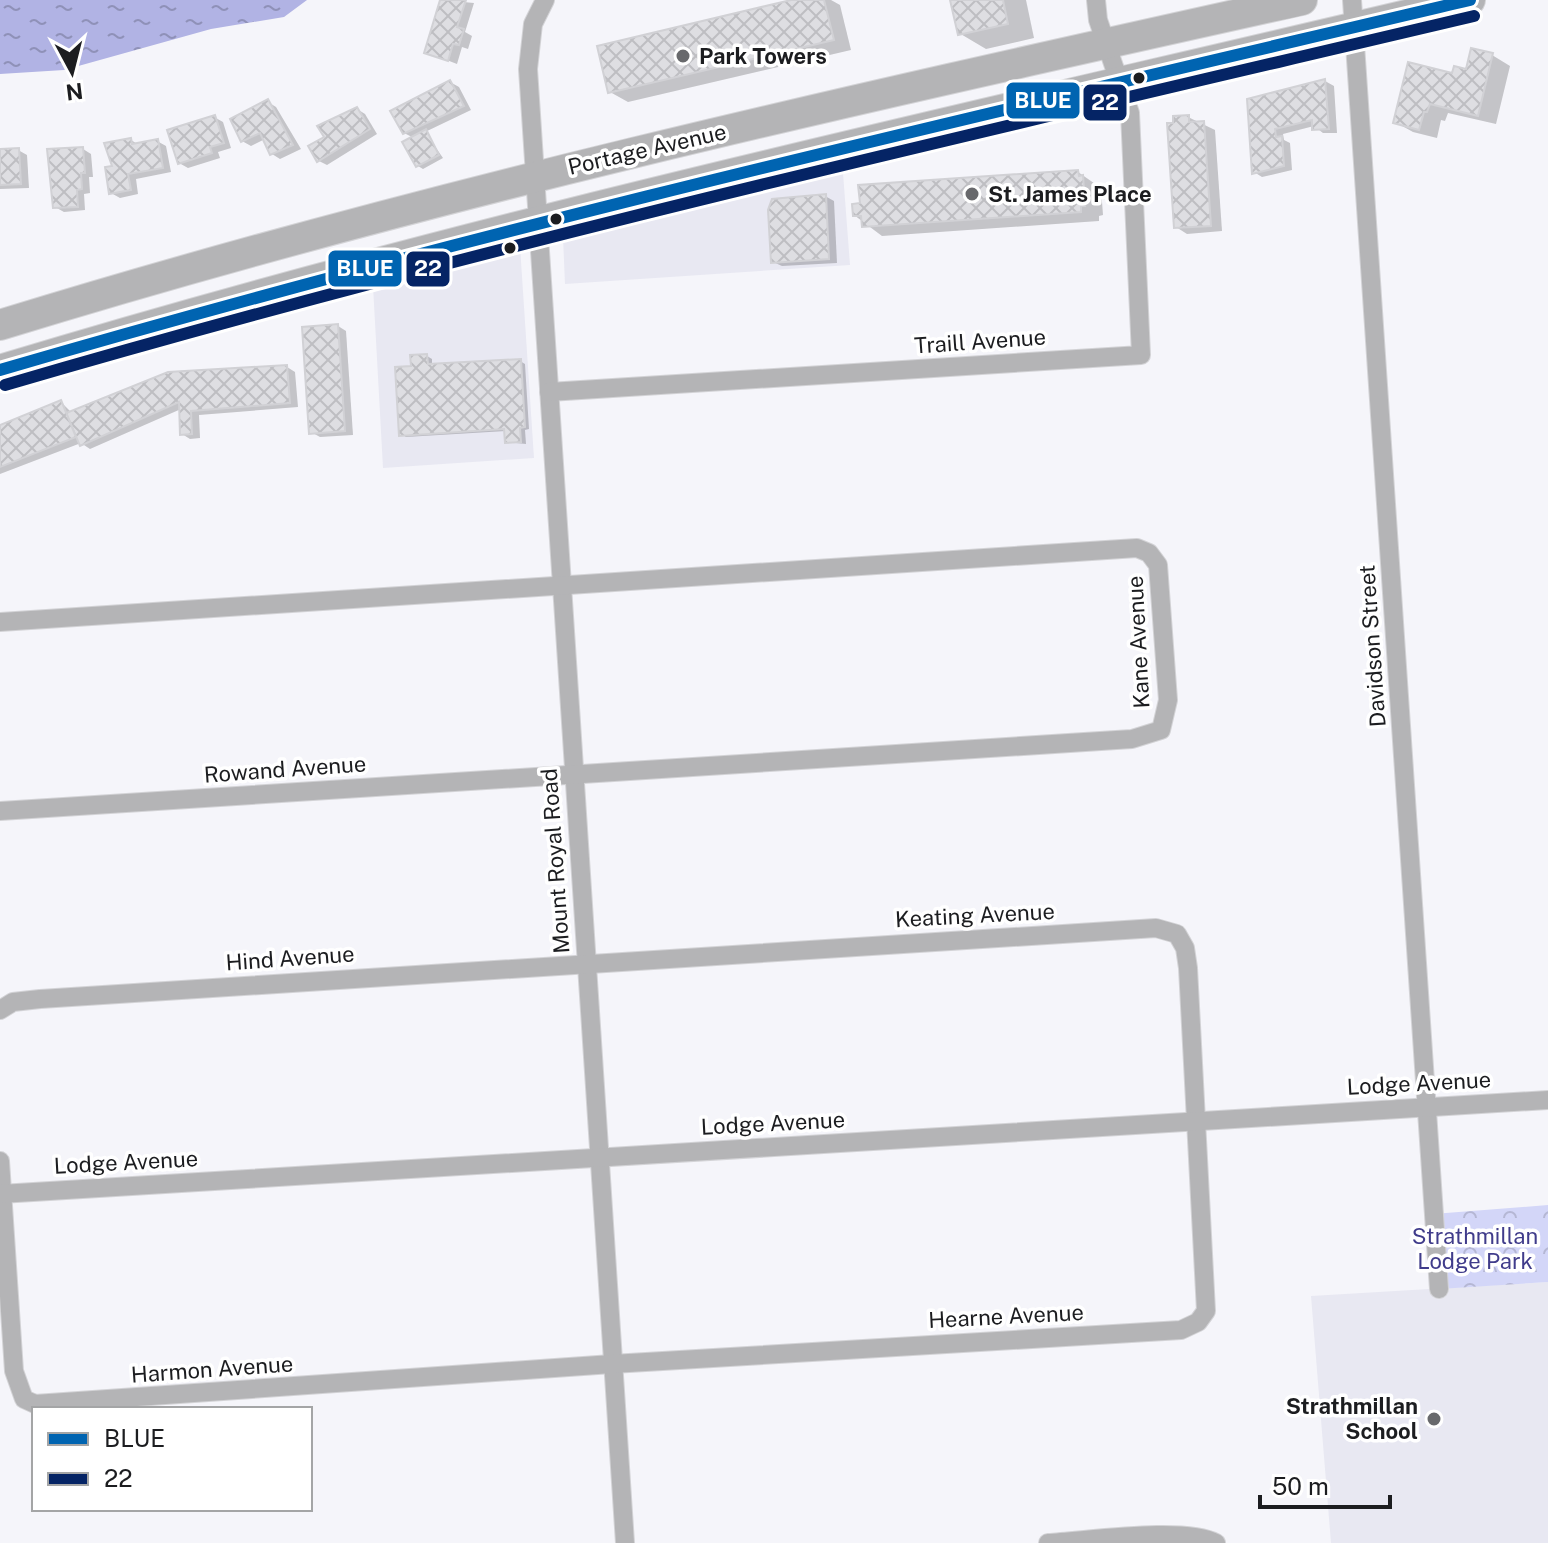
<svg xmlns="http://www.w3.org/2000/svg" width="1548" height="1543" font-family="'Public Sans',sans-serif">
	<defs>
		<pattern id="park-crowns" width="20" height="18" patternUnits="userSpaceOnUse" patternTransform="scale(2)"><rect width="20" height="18" fill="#d3d6f8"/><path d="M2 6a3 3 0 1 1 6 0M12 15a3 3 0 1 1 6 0" fill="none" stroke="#b5b7d4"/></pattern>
		<pattern id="water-ripples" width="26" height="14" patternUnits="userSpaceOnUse" patternTransform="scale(2)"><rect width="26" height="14" fill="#b1b3e4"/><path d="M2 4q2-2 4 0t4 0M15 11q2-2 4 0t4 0" fill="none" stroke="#8f91b8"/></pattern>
		<pattern id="building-cross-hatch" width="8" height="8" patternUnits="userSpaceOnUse" patternTransform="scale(2)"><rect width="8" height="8" fill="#dedee2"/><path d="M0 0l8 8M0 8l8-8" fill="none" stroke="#bebec2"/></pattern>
	</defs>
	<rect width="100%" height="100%" fill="#f5f5fa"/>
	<g fill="#e8e8f2">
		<path d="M843,173L850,265L565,284L563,237Z"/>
		<path d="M520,246L534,458L383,468L373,286Z"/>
		<path d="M1548,1282V1543H1331L1311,1296Z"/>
	</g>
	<path fill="url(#park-crowns)" d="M1548,1205V1282L1439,1289L1433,1214Z"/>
	<path fill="url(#water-ripples)" d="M0,0H307L284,17L211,29L64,70L0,74Z"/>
	<g fill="#0003">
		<path d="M442,0L474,3L465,32L472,36L468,49L462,47L457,64L426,52Z"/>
		<path d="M799,0H831L840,5L851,50L628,102L610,92Z"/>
		<path d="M951,0H1026L1034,38L986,49L959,33Z"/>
		<path d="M1492,55L1510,66L1496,124L1448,113L1445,121L1441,120L1437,138L1413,132L1395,122L1454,75L1468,71Z"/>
		<path d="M1325,81L1334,86L1337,133H1323L1314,126L1283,134L1284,140L1290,143L1292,170L1262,177L1254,172L1249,100Z"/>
		<path d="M450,82L459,87L471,110L425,132L443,158L423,169L418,166L414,138L404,133Z"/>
		<path d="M268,102L276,107L301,149L280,159L272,154L265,139L251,146L242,141Z"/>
		<path d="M357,109L365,114L377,134L327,165L319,161Z"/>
		<path d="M214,117L223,122L231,148L218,152L220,158L188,168L179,163Z"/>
		<path d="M1188,117L1215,130L1222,231L1187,234L1176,227Z"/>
		<path d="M131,140L139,145L157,141L166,146L171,172L136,179L138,194L120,198L111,193L114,168Z"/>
		<path d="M83,149L91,154L93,177H89L90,193L84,194L85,210L64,212L55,207Z"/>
		<path d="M18,150L27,155L29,188L0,189V151Z"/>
		<path d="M1078,172L1101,188L1103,215L1099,216V221L882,236L854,215Z"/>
		<path d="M825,196L834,201L837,263L782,266L773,262Z"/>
		<path d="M338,326L346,331L353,435L320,437L311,432Z"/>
		<path d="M427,356L432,359V366L520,361L525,364L529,429L525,430L526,444L506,442V431L406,437L401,434L413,368Z"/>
		<path d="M287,367L295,372L298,407L199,415L200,438L190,439L182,434L181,409L90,449L81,443L0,474V428L61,402L72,413Z"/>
	</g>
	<g fill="url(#building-cross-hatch)" stroke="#d1d1d5" stroke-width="2">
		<path d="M440,0H466L457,27L464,29L459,45L453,44L448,61L424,53Z"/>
		<path d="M791,0H824L834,40L608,93L597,46Z"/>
		<path d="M950,0H1003L1008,24L958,35Z"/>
		<path d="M1471,48L1493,53L1478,116L1430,104L1427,112H1424L1419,130L1393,123L1408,62L1452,73L1454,66L1466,69Z"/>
		<path d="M1325,79L1329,129L1312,130V120L1275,129L1276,137L1282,136L1284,166L1252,174L1247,99Z"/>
		<path d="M450,80L464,106L403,134L390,111Z"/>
		<path d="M268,99L293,145L270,155L260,133L241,142L230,119Z"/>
		<path d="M357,107L370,129L317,162L308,146L324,137L317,126Z"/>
		<path d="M215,115L224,143L210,147L212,153L178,164L167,130Z"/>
		<path d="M1189,115V122L1204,121L1211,226L1174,228L1167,123H1173V116Z"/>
		<path d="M426,129L439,155L416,167L402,142Z"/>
		<path d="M131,138L132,144L158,139L163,168L128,174L131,190L109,194L105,167L112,166L104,143Z"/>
		<path d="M83,147L85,173H81L82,189L77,190L78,207L53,208L47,149Z"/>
		<path d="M19,148L21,184L0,185V149Z"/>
		<path d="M1078,170L1079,176L1083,175L1085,206H1081V212L862,227L861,216H853L852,204L860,203L858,185Z"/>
		<path d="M826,194L829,259L771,263L768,210L772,199Z"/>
		<path d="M338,324L345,431L309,434L302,327Z"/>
		<path d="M427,354L428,364L521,359L525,427L520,428L521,442L505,443L504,429L399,436L395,367L411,366L410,355Z"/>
		<path d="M287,365L290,403L191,411L192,434L180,435L179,402L80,446L66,413L168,372Z"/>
		<path d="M61,400L76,437L0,467V425Z"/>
	</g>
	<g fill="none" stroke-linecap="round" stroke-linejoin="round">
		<g stroke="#d3d3d6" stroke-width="20">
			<g id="minor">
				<path d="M545,0L533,24L528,69L625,1543"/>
				<path d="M1352,0L1439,1289"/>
				<path d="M549,392L1141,355L1130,113L1098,20L1096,0"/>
				<path d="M0,622L1137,548L1149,553L1158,565L1168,700L1161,730L1132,739L0,811"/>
				<path d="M0,1010L13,1002L40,999L1156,928L1177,934L1185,948L1188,968L1206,1311L1198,1322L1181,1330L612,1364L35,1404L24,1399L14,1371L0,1161"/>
				<path d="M0,1194L1548,1100"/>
				<path d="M1048,1543C1087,1541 1184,1526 1216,1543"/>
			</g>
		</g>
		<g stroke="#d3d3d6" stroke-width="32">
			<g id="trunk">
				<path d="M0,325C428,193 865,97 1302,0"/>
				<path d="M0,370C483,223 979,117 1470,0"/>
			</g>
		</g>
		<use href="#minor" stroke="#b4b4b6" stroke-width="18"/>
		<use href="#trunk" stroke="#b4b4b6" stroke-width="30"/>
		<g stroke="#fff" stroke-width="18">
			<path id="bus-1" d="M0,370C485,228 978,116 1470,0"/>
		</g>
		<g stroke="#fff" stroke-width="18">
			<path id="bus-2" d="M5,385C490,243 982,132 1474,16"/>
		</g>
		<use href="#bus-1" stroke="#0064b1" stroke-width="12"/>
		<use href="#bus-2" stroke="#052465" stroke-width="12"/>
	</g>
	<g fill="#68696c" stroke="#fff" stroke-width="3">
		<circle cx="683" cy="56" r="8"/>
		<circle cx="972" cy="194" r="8"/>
		<circle cx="1434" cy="1419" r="8"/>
	</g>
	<g fill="#1c1d20" stroke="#fff" stroke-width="3">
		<circle cx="1139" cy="78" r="7"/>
		<circle cx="556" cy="219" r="7"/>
		<circle cx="510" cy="248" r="7"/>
	</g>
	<g text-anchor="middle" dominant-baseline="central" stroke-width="7" stroke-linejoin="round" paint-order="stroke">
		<g font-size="22" font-weight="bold" fill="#1c1d20" stroke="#fff" text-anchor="start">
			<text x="699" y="56">Park Towers</text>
			<text x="988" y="194">St. James Place</text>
			<text x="1418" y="1406" text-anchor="end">Strathmillan<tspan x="1418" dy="25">School</tspan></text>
		</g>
		<g font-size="22" fill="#1c1d20" stroke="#fff">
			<text transform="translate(647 149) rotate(-13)">Portage Avenue</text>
			<text transform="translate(980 341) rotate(-4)">Traill Avenue</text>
			<text transform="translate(1138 642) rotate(-93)">Kane Avenue</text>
			<text transform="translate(1372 646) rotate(-94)">Davidson Street</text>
			<text transform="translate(285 769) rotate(-4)">Rowand Avenue</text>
			<text transform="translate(555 861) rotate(-94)">Mount Royal Road</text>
			<text transform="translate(975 915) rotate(-3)">Keating Avenue</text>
			<text transform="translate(290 958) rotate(-4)">Hind Avenue</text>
			<text transform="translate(1419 1083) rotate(-3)">Lodge Avenue</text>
			<text transform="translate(773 1123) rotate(-3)">Lodge Avenue</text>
			<text transform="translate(126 1162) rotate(-3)">Lodge Avenue</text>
			<text transform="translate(1006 1316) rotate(-3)">Hearne Avenue</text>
			<text transform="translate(212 1369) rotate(-4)">Harmon Avenue</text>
		</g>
		<g font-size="22" fill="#403c8b" stroke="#fff">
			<text x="1475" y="1236">Strathmillan<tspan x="1475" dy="25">Lodge Park</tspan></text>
		</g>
	</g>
	<g stroke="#fff" stroke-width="3">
		<rect x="1005" y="81" width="76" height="39" rx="8" fill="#0064b1"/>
		<rect x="1082" y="83" width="46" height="39" rx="8" fill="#052465"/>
		<rect x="327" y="249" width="76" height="39" rx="8" fill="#0064b1"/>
		<rect x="405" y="250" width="46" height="38" rx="8" fill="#052465"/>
	</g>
	<g font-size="22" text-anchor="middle" font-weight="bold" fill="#fff">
		<text x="1043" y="108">BLUE</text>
		<text x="1105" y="110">22</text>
		<text x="365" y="276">BLUE</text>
		<text x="428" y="276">22</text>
	</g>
	<rect x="32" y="1407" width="280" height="104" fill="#ffffff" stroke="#a4a5a6" stroke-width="2"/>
	<rect x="48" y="1433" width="40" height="12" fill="#0064b1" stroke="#a4a5a6" stroke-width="2"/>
	<text x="104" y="1447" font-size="24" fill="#1c1d20">BLUE</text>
	<rect x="48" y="1473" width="40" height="12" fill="#052465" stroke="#a4a5a6" stroke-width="2"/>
	<text x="104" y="1487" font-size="24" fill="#1c1d20">22</text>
	<g transform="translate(72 72) rotate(173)" stroke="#ffffff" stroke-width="6" paint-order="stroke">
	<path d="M0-6L14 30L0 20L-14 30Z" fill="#1c1d20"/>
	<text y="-12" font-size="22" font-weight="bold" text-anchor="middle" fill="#1c1d20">N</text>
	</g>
	<path d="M1260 1495v12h130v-12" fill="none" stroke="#1c1d20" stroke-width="4"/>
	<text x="1272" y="1495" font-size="24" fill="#1c1d20" stroke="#ffffff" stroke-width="6" paint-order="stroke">50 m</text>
</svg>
